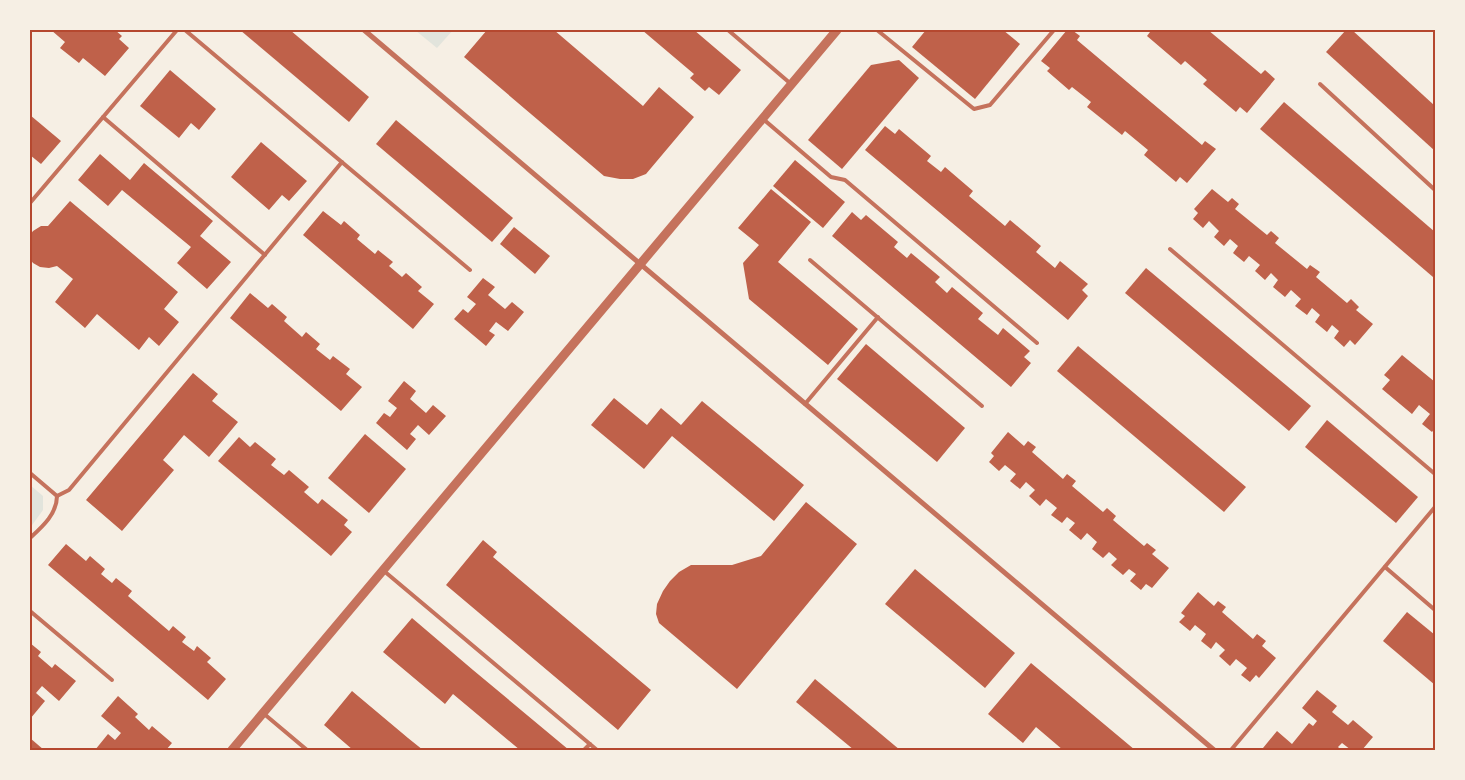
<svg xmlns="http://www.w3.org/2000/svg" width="1465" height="780" font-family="'Noto Serif',serif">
	<rect width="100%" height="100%" fill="#f6efe4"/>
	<g fill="#e2e4dc">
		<path d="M415,30H453L437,48Z"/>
		<path d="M30,485L43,496V510L30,528Z"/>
	</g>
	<g fill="#bf614a">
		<path d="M51,30H115L122,36L119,39L129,48L105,76L83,58L79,63L60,48L65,42Z"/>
		<path d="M240,30H290L369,97L349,122Z"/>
		<path d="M487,30H554L643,106L659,87L694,117L646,174L633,179H620L604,176L464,57Z"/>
		<path d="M642,30H694L741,70L719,95L709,87L705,91L690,78L694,74Z"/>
		<path d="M926,30H1003L1020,44L975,99L912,47Z"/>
		<path d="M1067,30H1072L1080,36L1077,40L1202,145L1205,141L1216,149L1187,183L1180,177L1176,182L1144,155L1148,150L1125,131L1122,135L1087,107L1091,102L1072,87L1069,90L1047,71L1050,68L1041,61Z"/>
		<path d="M1148,30H1208L1261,74L1265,70L1275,79L1247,113L1240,107L1236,112L1203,84L1207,80L1185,61L1181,65L1147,36L1150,32Z"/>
		<path d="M1346,30H1352L1435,106V151L1326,52Z"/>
		<path d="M899,60L919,78L842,169L808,140L871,65Z"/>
		<path d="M170,70L216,109L199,130L191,123L179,138L140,106Z"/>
		<path d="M1284,102L1435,232V275L1433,277L1260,129Z"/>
		<path d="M30,115L61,141L41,164L30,155Z"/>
		<path d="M396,120L513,218L492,242L376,144Z"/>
		<path d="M885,126L895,134L899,129L931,156L927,161L941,172L945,167L973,191L969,196L1005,226L1010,220L1041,246L1036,252L1055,268L1060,261L1088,284L1082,290L1088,296L1068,320L865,150Z"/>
		<path d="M261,142L307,181L289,201L282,195L269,210L231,177Z"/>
		<path d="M100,154L130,180L144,163L213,221L200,236L231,262L207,289L177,263L191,247L122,190L108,206L78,180Z"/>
		<path d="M795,160L845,202L823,228L773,186Z"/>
		<path d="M771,189L811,222L778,262L858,329L828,365L749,299L743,263L759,245L738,228Z"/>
		<path d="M1212,189L1228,202L1232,198L1239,204L1235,209L1267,235L1271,231L1279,238L1275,243L1307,269L1310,265L1320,272L1316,277L1347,303L1351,299L1359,307L1356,310L1373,324L1355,345L1350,340L1344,347L1334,338L1339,331L1332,325L1327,332L1315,322L1320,315L1312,308L1307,315L1295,306L1301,299L1291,290L1285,297L1273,287L1278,280L1271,273L1265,280L1255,271L1260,265L1249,256L1244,262L1233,253L1238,246L1230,239L1224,246L1214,237L1219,231L1209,221L1203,228L1193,219L1198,213L1194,209Z"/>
		<path d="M70,201L178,292L164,309L179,322L159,346L149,337L139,350L97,314L85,328L55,302L73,279L57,266L49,268L40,267L33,263L30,259V235L33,231L41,226H48Z"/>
		<path d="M323,211L341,225L344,221L360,235L357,239L375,254L378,250L393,262L389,266L402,277L406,273L422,287L418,291L434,304L413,329L303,235Z"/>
		<path d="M852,212L861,220L866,215L898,242L894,247L907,258L911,253L940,277L935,282L947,293L952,287L983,313L978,319L998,335L1003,328L1030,351L1024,357L1031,363L1011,387L832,236Z"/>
		<path d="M514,227L550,256L535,274L500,244Z"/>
		<path d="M1146,268L1311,406L1289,431L1125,293Z"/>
		<path d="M483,278L495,287L488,295L505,309L512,302L524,312L508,331L496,322L489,331L495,335L486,346L454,319L463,309L468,313L476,304L467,297Z"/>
		<path d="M250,293L268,308L272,304L287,317L284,321L302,337L306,332L320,344L316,349L330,360L333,356L350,369L346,374L362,387L341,411L230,318Z"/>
		<path d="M866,344L965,428L937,462L837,379Z"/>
		<path d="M1078,346L1246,487L1224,512L1057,371Z"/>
		<path d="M1402,355L1435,382V428L1432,432L1422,424L1430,414L1419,405L1412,414L1382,389L1390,380L1384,375Z"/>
		<path d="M193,373L218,394L212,401L238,422L209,457L184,435L163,460L174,470L122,531L86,500Z"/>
		<path d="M404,381L416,391L410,399L426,413L433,405L446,416L429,435L418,425L410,434L416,439L407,450L376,423L384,413L390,417L397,408L388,401Z"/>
		<path d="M614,398L647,425L661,408L681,425L702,401L804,485L774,521L672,436L644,469L591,425Z"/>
		<path d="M1327,420L1418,497L1396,523L1305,447Z"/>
		<path d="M1008,432L1024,446L1028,441L1036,447L1032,452L1063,479L1067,474L1076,481L1072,486L1103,512L1107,508L1116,516L1113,520L1144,546L1147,543L1156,550L1152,554L1169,568L1152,588L1146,584L1141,590L1130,581L1136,574L1129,569L1123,575L1111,565L1117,559L1109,552L1103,558L1092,549L1097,542L1087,533L1081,540L1069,530L1075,523L1067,517L1062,523L1051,515L1057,508L1046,499L1040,506L1029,496L1035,490L1026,482L1020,489L1010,481L1016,474L1005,465L999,471L989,462L994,456L991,453Z"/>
		<path d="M365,434L406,469L369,513L328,478Z"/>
		<path d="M239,437L250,447L255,442L276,459L271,465L284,475L289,470L309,487L304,492L318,504L322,499L348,520L344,525L352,532L331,556L218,461Z"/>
		<path d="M806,502L857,544L737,689L659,623L656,614L657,604L663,591L670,581L679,572L691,565H732L761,556Z"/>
		<path d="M483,540L497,552L493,557L651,690L618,730L446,585Z"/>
		<path d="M66,544L86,561L90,556L105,569L101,574L112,583L116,578L132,591L128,596L169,631L173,626L186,637L182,642L194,651L197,646L211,658L207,662L226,679L208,700L48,565Z"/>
		<path d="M915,569L1015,653L985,688L885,604Z"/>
		<path d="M1198,592L1214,606L1218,601L1226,607L1222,612L1253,639L1257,634L1266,641L1262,646L1276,658L1259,678L1256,675L1250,682L1241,675L1247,668L1236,659L1230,666L1219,656L1225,650L1216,642L1211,649L1201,641L1206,634L1195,625L1190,631L1179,622L1185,616L1181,613Z"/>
		<path d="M1407,612L1435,635V685L1383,641Z"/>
		<path d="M412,618L473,670L569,750H520L453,694L445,704L383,652Z"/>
		<path d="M30,643L41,652L38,656L52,668L55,664L76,681L59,701L42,686L36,693L45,701L30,719Z"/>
		<path d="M1031,663L1135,750H1063L1036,727L1023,743L988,714Z"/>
		<path d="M815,679L900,750H854L796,702Z"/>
		<path d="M1317,690L1337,706L1332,712L1348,725L1353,720L1373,737L1362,750H1351L1342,743L1338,747L1341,750H1265L1263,748L1277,731L1292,744L1309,723L1313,726L1317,721L1302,708Z"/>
		<path d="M352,691L408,738L423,750H353L324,725Z"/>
		<path d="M118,696L138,714L135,717L149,730L152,726L172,743L166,750H142L139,748L137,750H95L108,734L115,740L121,733L101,716Z"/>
		<path d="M30,738L44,750H30Z"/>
	</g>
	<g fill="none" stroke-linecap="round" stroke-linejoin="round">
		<g stroke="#c5725c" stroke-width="4">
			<path d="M185,30L470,270"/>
			<path d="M728,30L791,84"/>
			<path d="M877,30L974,109L990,105L1054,30"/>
			<path d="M1320,84L1435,190"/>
			<path d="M103,117L265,255"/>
			<path d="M762,118L831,177L845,180L1037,343"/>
			<path d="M30,203L177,30"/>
			<path d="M1170,249L1435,474"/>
			<path d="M810,260L982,406"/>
			<path d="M805,404L878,317"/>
			<path d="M30,473L57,496"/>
			<path d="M57,496L69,490L342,162"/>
			<path d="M30,538C42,527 57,514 57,496"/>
			<path d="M1385,567L1435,610"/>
			<path d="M384,571L597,750"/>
			<path d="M30,611L112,680"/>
			<path d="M263,713L307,750"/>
			<path d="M584,750L590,744"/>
			<path d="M1231,750L1435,507"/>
		</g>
		<path stroke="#c5725c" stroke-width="5" d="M364,30L1214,750"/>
		<path stroke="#c5725c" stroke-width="9" d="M232,750L837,30"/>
	</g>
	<rect width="1465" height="780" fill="none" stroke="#f6efe4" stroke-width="62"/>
	<rect x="31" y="31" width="1403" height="718" fill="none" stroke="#b5482f" stroke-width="2"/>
</svg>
